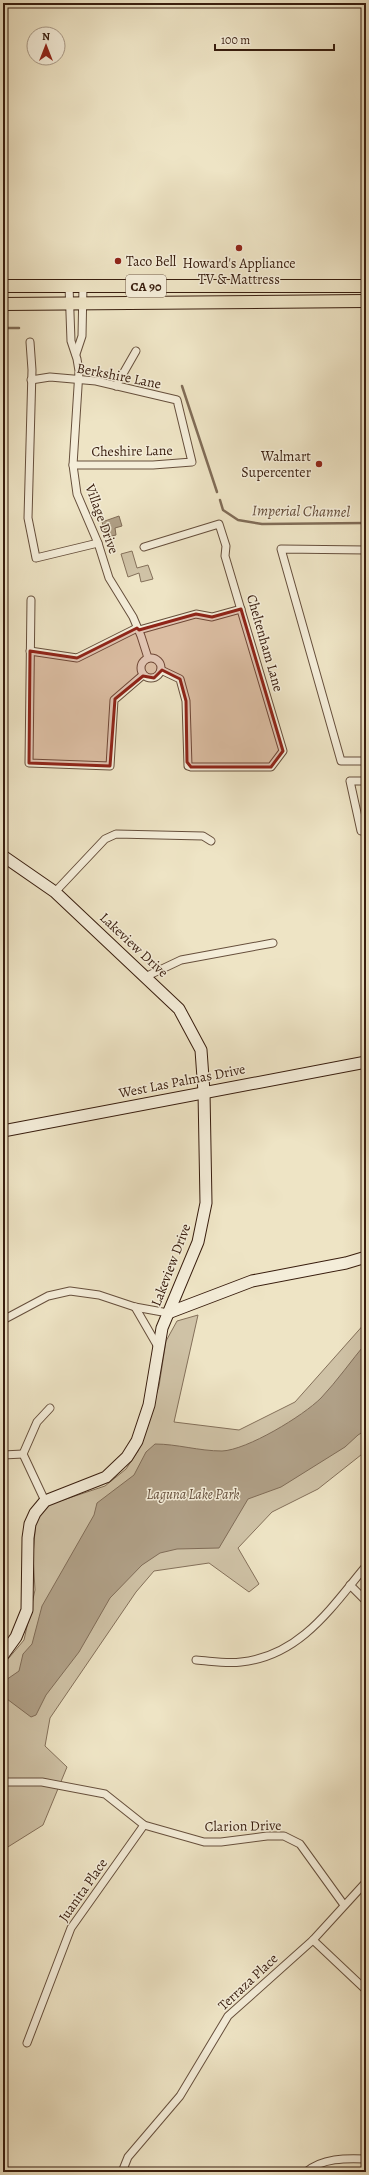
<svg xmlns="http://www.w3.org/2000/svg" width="369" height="2175" font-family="Alegreya,serif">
	<rect width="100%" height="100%" fill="#eee4c5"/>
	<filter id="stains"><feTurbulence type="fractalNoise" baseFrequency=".005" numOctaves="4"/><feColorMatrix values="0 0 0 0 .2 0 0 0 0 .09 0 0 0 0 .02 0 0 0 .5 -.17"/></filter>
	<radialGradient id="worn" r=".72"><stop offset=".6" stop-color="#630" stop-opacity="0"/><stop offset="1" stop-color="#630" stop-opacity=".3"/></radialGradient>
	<g fill="#cfc2a6" stroke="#84705a">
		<path d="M132,551L137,568L148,565L153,579L141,582L139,573L128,577L121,554Z"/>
		<path d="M198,1315L174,1422L239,1430L295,1402L366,1322V1451L318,1489L272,1512L238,1548L259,1584L249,1592L209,1563L154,1571L136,1592L50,1718L45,1746L67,1767L43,1825L3,1850V1665L24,1640L35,1590L33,1555L36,1520L42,1511L51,1504L105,1486L126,1469L138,1451L159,1386L166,1341L177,1321Z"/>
	</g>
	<g fill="#b0a087" stroke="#806c57">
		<path d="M119,516L122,526L115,528L116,535L107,537L102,522Z"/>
		<path d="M366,1343V1430L358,1435L345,1447L281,1487L248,1499L219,1548L177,1549L160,1553L142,1565L110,1598L79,1652L46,1695L36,1715L31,1717L3,1696V1682L19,1671L23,1654L32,1644L42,1606L94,1515L97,1503L134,1475L146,1452L155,1444C177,1444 199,1451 222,1451C247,1450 303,1416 321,1398C337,1381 351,1361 366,1343Z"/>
	</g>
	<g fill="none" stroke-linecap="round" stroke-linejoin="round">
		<g stroke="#806c57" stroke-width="2.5">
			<path d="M3,328H19"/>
			<path d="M182,386L217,492"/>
			<path d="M220,500L223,510L238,520L262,524L366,523"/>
		</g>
		<g stroke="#664f3c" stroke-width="9">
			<g id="street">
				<path d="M69,286L71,341L77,359L79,371L73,465L77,494L98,543L109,578L133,617L141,636L148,658"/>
				<path d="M30,342L32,370L28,518L36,558L98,543"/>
				<path d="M76,354L82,336L83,286"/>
				<path d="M31,380L50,377L96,381L177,400L192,462L153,465H73"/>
				<path d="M116,386L136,351"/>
				<path d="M144,547L219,524L226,546L225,556L283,751L271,767H191L188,766L186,701L180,679L161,670"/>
				<path d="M366,550L281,549L341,761H366"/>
				<path d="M31,600L29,763L110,766L114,700L143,675"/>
				<path d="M139,630L196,614L212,617L241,609"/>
				<path d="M30,651L77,658L137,628"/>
				<circle cx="151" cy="668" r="10"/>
				<path d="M361,831L350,781H366"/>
				<path d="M55,892L105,839L116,834L203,836L211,841"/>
				<path d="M145,977L181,960L273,943"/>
				<path d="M135,1307L157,1345"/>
				<path d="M3,1320L48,1296L70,1291L99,1295L135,1307L168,1313"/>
				<path d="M3,1455L23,1454"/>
				<path d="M45,1501L23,1454L37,1422L50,1408"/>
				<path d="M350,1585L366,1601"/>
				<path d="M196,1660C211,1661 226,1664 241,1662C300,1656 331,1608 366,1566"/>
				<path d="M3,1782H42L105,1794L144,1825L204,1842H221L267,1836H284L300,1844L344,1905"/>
				<path d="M313,1940L366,1990"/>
				<path d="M27,2043L71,1928L144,1825"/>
				<path d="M122,2172L128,2157L180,2096L228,2016L313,1940L366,1882"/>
				<path d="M306,2172C322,2158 346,2158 366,2159"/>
			</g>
		</g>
		<g stroke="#381d0e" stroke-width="13">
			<g id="secondary">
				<path d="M3,856L55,892L179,1009L201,1050L204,1092L206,1203L198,1242L162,1328L149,1405L137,1441L127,1457L106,1477L45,1501L35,1513L30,1524L28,1538L27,1610L16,1637L3,1655"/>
				<path d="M3,1131L366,1062"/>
				<path d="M168,1313L252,1281L346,1263L366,1257"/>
			</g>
		</g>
		<g stroke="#381d0e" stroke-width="14">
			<g id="primary">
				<path d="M3,286H366"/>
				<path d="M3,304L366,301"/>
			</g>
		</g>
		<use href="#street" stroke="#f4edd9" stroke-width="7"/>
		<use href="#secondary" stroke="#f4edd9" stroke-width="11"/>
		<use href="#primary" stroke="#eee4c5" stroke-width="12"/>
	</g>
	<path fill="#8f2418" fill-opacity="0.2" stroke="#8f2418" stroke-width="3" stroke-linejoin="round" d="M241,609L283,751L271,767H191L187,762L186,701L180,679L162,670L154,678L143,676L115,699L110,766L29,763L30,651L77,658L137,628L139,630L196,614L212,617Z"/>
	<g fill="#8f2418" stroke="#f4edd9" stroke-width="1.5">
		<circle cx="239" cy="248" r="4"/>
		<circle cx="118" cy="261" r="4"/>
		<circle cx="319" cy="464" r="4"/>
	</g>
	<g text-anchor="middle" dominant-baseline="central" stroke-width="3" stroke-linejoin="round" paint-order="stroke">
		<rect fill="#f4edd9" stroke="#705b4b" stroke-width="1" x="126" y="275" width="40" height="22" rx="3"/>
		<g font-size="13" font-weight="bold" fill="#381d0e">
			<text x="146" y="286">CA 90</text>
		</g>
		<g font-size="14" fill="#381d0e" stroke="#f4edd9" text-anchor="start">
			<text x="126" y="261">Taco Bell</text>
			<text x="239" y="263" text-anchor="middle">Howard's Appliance<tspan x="239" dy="16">TV &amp; Mattress</tspan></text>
			<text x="311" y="456" text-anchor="end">Walmart<tspan x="311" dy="16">Supercenter</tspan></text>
		</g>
		<g font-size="14" fill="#381d0e" stroke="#f4edd9">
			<text transform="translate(119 376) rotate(11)">Berkshire Lane</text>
			<text transform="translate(132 451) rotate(-1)">Cheshire Lane</text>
			<text transform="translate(102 519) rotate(70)">Village Drive</text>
			<text transform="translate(265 643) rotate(74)">Cheltenham Lane</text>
			<text transform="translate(134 945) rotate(43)">Lakeview Drive</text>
			<text transform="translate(182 1081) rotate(-11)">West Las Palmas Drive</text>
			<text transform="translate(171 1265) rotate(-69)">Lakeview Drive</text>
			<text transform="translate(243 1826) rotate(-1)">Clarion Drive</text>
			<text transform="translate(83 1890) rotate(-55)">Juanita Place</text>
			<text transform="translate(248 1982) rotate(-43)">Terraza Place</text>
		</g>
		<g font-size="14" font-style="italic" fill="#654f3c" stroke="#f4edd9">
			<text x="193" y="1494">Laguna Lake Park</text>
		</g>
		<g font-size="15" font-style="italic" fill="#624b38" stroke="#f4edd9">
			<text transform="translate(301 511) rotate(1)">Imperial Channel</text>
		</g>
	</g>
	<rect width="369" height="2175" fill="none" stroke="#eee4c5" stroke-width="16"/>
	<rect x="4" y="4" width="361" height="2167" fill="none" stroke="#381d0e" stroke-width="2"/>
	<rect x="8" y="8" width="353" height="2159" fill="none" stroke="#381d0e"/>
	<g transform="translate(46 46)"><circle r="19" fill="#f4edd9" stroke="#a99a88"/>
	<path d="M0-3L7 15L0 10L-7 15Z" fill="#8f2418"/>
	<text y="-6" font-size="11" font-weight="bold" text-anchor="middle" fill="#381d0e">N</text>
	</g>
	<path d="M215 44v6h119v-6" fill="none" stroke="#381d0e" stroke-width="2"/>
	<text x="221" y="44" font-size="12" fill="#381d0e" stroke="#f4edd9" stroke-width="3" paint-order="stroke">100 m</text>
	<rect width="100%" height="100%" filter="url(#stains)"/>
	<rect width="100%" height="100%" fill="url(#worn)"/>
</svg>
